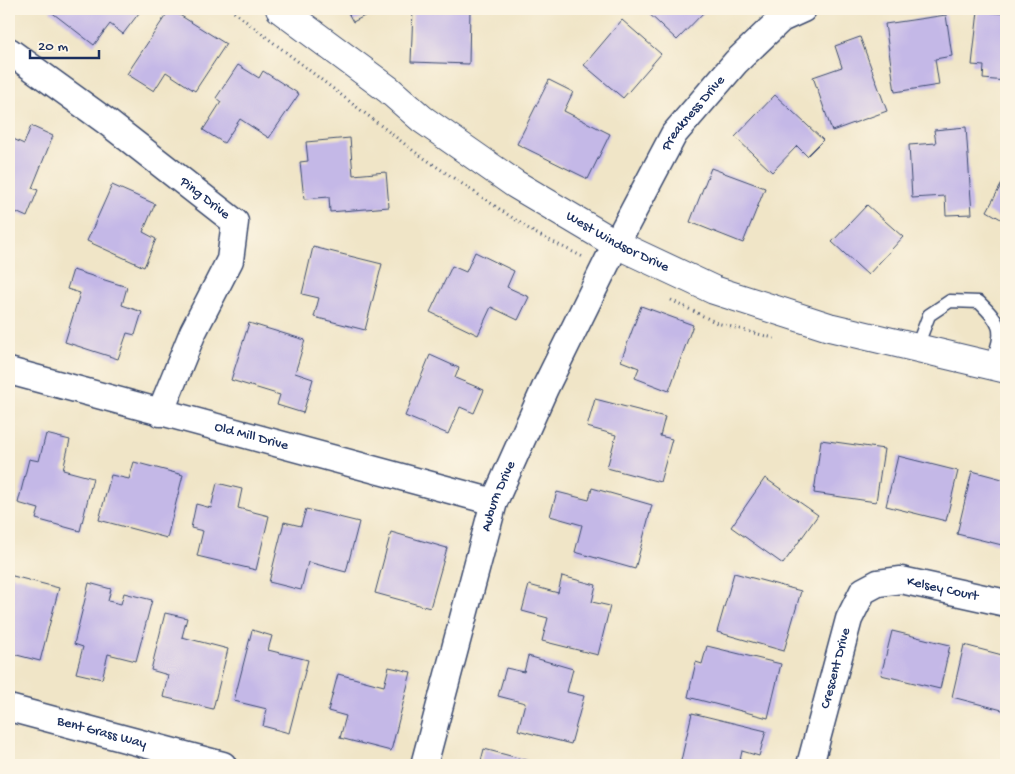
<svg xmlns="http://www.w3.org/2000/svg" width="1015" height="774" font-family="'Gochi Hand',sans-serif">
	<rect width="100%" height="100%" fill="#fcf5e5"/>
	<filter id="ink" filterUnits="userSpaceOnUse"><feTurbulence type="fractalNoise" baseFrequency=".02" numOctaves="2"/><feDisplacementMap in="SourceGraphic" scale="10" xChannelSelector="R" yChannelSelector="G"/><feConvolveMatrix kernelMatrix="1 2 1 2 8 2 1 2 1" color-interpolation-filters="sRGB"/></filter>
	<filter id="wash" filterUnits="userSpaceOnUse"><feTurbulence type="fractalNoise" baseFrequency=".0096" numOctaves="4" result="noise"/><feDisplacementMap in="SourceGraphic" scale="20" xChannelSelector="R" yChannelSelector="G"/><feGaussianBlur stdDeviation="1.12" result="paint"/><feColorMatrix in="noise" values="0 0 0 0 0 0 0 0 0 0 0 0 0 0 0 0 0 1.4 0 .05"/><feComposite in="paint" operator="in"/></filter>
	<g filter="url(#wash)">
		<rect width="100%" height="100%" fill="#f0e5c7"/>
		<g id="blocks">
			<g fill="#c4b8e7">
				<path d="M52,9H142L123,34L110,24L94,45L50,11Z"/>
				<path d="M170,9L226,44L195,91L166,72L154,91L127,74Z"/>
				<path d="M346,9H373L374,11L353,22Z"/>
				<path d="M413,9H470L469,64L411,62Z"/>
				<path d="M646,9H707L677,40L645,10Z"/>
				<path d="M978,11L1006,14V81L983,79L984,66L972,65Z"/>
				<path d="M946,15L952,56L935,59L939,85L895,92L885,24Z"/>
				<path d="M622,20L661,54L623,98L584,65Z"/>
				<path d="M860,37L887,111L832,131L813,77L842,67L835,46Z"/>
				<path d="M238,65L259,78L263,71L299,94L269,138L240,119L224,143L203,130L221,102L216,98Z"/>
				<path d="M549,80L573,92L564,111L610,134L588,179L517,144Z"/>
				<path d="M775,95L823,140L807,156L797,146L772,172L735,137Z"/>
				<path d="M31,126L53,136L32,188L38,190L27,217L9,209V137L24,144Z"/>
				<path d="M966,127L972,214L946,215L945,196L912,198L909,145L936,143L934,130Z"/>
				<path d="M350,138L353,175L386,172L389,207L330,212L329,197L304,199L300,162L308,161L306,142Z"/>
				<path d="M711,168L765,188L743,243L690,222Z"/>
				<path d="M1006,176V222L987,211Z"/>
				<path d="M112,185L155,204L143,232L156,239L144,267L87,241Z"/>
				<path d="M867,205L903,237L868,275L832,242Z"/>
				<path d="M313,247L382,264L365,330L314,317L319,298L302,294Z"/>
				<path d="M475,252L514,271L507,287L529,297L518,320L491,307L478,335L430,312L452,266L466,272Z"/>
				<path d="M73,270L127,287L122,305L142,312L135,335L127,333L118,359L65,342L80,293L67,289Z"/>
				<path d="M641,306L693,325L669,391L635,378L639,368L621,361Z"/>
				<path d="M249,323L305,340L295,373L313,379L303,413L277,405L280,395L231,380Z"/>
				<path d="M430,355L459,368L455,378L484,390L474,413L460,407L448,434L405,416Z"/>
				<path d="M595,399L665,417L660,436L672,439L660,482L607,468L616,435L587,427Z"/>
				<path d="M46,434L70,440L63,470L93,478L80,531L36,519L39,509L18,503L29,459L39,461Z"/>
				<path d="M821,440L884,449L876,502L814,493Z"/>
				<path d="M898,456L958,471L946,521L886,506Z"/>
				<path d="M134,462L183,475L167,538L99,520L111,475L129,479Z"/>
				<path d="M972,471L1006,480V546L957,534Z"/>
				<path d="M765,478L818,515L783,564L731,527Z"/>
				<path d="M217,483L242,489L238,508L269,516L256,570L197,556L203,531L191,528L196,504L211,508Z"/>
				<path d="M592,488L652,505L635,569L575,552L582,525L550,516L557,492L589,500Z"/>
				<path d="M306,509L359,522L346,572L308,562L301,590L269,582L284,522L301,526Z"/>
				<path d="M391,532L447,548L430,608L375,593Z"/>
				<path d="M734,573L801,591L784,651L717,632Z"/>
				<path d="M9,575L59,588L40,661L9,653Z"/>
				<path d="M562,576L596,585L592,602L610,606L598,655L542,641L548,618L522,611L529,585L558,593Z"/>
				<path d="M89,583L111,589L108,601L121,604L124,593L152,600L136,661L108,654L102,679L76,673L83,647L74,644Z"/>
				<path d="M165,613L187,618L182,637L228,649L213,709L163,697L168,675L151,670Z"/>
				<path d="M252,630L272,636L268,650L308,660L289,733L263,726L267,709L234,701Z"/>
				<path d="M892,631L950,645L940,689L881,675Z"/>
				<path d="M964,645L1006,656V711L952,697Z"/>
				<path d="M707,646L781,664L768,718L688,697L696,662L702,664Z"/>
				<path d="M528,656L573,669L567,692L584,696L571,744L518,730L525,703L498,696L506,668L524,672Z"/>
				<path d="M389,667L411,672L391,751L340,738L346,716L328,711L338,674L384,686Z"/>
				<path d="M692,713L766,731L759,756L742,751L739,765H680Z"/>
				<path d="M484,749L545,765H480Z"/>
			</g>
		</g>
	</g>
	<g filter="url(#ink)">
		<use href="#blocks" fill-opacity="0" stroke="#3b4a6e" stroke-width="1"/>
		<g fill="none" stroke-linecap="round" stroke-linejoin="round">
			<g stroke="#3b4a6e" stroke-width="15">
				<path id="service" d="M916,349L929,315L950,301L979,302C1006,328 1002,332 991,366"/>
			</g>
			<g stroke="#3b4a6e" stroke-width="29">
				<g id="minor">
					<path id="s1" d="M9,51L107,122L235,222L230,260L193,332L160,413"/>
					<path id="s2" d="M9,371L494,502"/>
					<path id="s3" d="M9,708L223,765"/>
					<path id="s4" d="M424,765L494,502L545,388L616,244L674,134L736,62L781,19L803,9"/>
					<path id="s5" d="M810,765L849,619L863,591L878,583L901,580L1006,603"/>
				</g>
			</g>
			<g stroke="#3b4a6e" stroke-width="30">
				<g id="tertiary">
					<path id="s6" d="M280,9L389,90L422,119L515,184L616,244L714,290L829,327L1006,369"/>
				</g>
			</g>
			<g stroke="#3b4a6e" stroke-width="3" stroke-dasharray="1 4" stroke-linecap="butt">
				<path d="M230,9L415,152L535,233L583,257"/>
				<path d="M671,300L717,323L777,339"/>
			</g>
			<use href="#service" stroke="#fff" stroke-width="12"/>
			<use href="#minor" stroke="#fff" stroke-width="26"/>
			<use href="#tertiary" stroke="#fff" stroke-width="28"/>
		</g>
	</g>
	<g text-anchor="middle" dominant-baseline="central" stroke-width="4.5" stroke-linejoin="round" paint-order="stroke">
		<g font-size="14" fill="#1b2f5e" stroke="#fcf5e5">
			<text stroke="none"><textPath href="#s4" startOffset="710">Preakness Drive</textPath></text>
			<text stroke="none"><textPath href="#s1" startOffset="245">Ping Drive</textPath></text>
			<text stroke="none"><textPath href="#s6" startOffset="411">West Windsor Drive</textPath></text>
			<text stroke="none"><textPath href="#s2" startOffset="251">Old Mill Drive</textPath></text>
			<text stroke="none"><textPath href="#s4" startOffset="279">Auburn Drive</textPath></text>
			<text stroke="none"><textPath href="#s5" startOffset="265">Kelsey Court</textPath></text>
			<text stroke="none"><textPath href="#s5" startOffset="100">Crescent Drive</textPath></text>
			<text stroke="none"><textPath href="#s3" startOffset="96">Bent Grass Way</textPath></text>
		</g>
	</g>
	<rect width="1015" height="774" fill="none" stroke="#fcf5e5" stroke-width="30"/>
	<path d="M30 50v8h69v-8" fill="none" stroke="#1b2f5e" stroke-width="2.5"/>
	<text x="38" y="50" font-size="15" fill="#1b2f5e" stroke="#fcf5e5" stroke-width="4" paint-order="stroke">20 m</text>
</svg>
